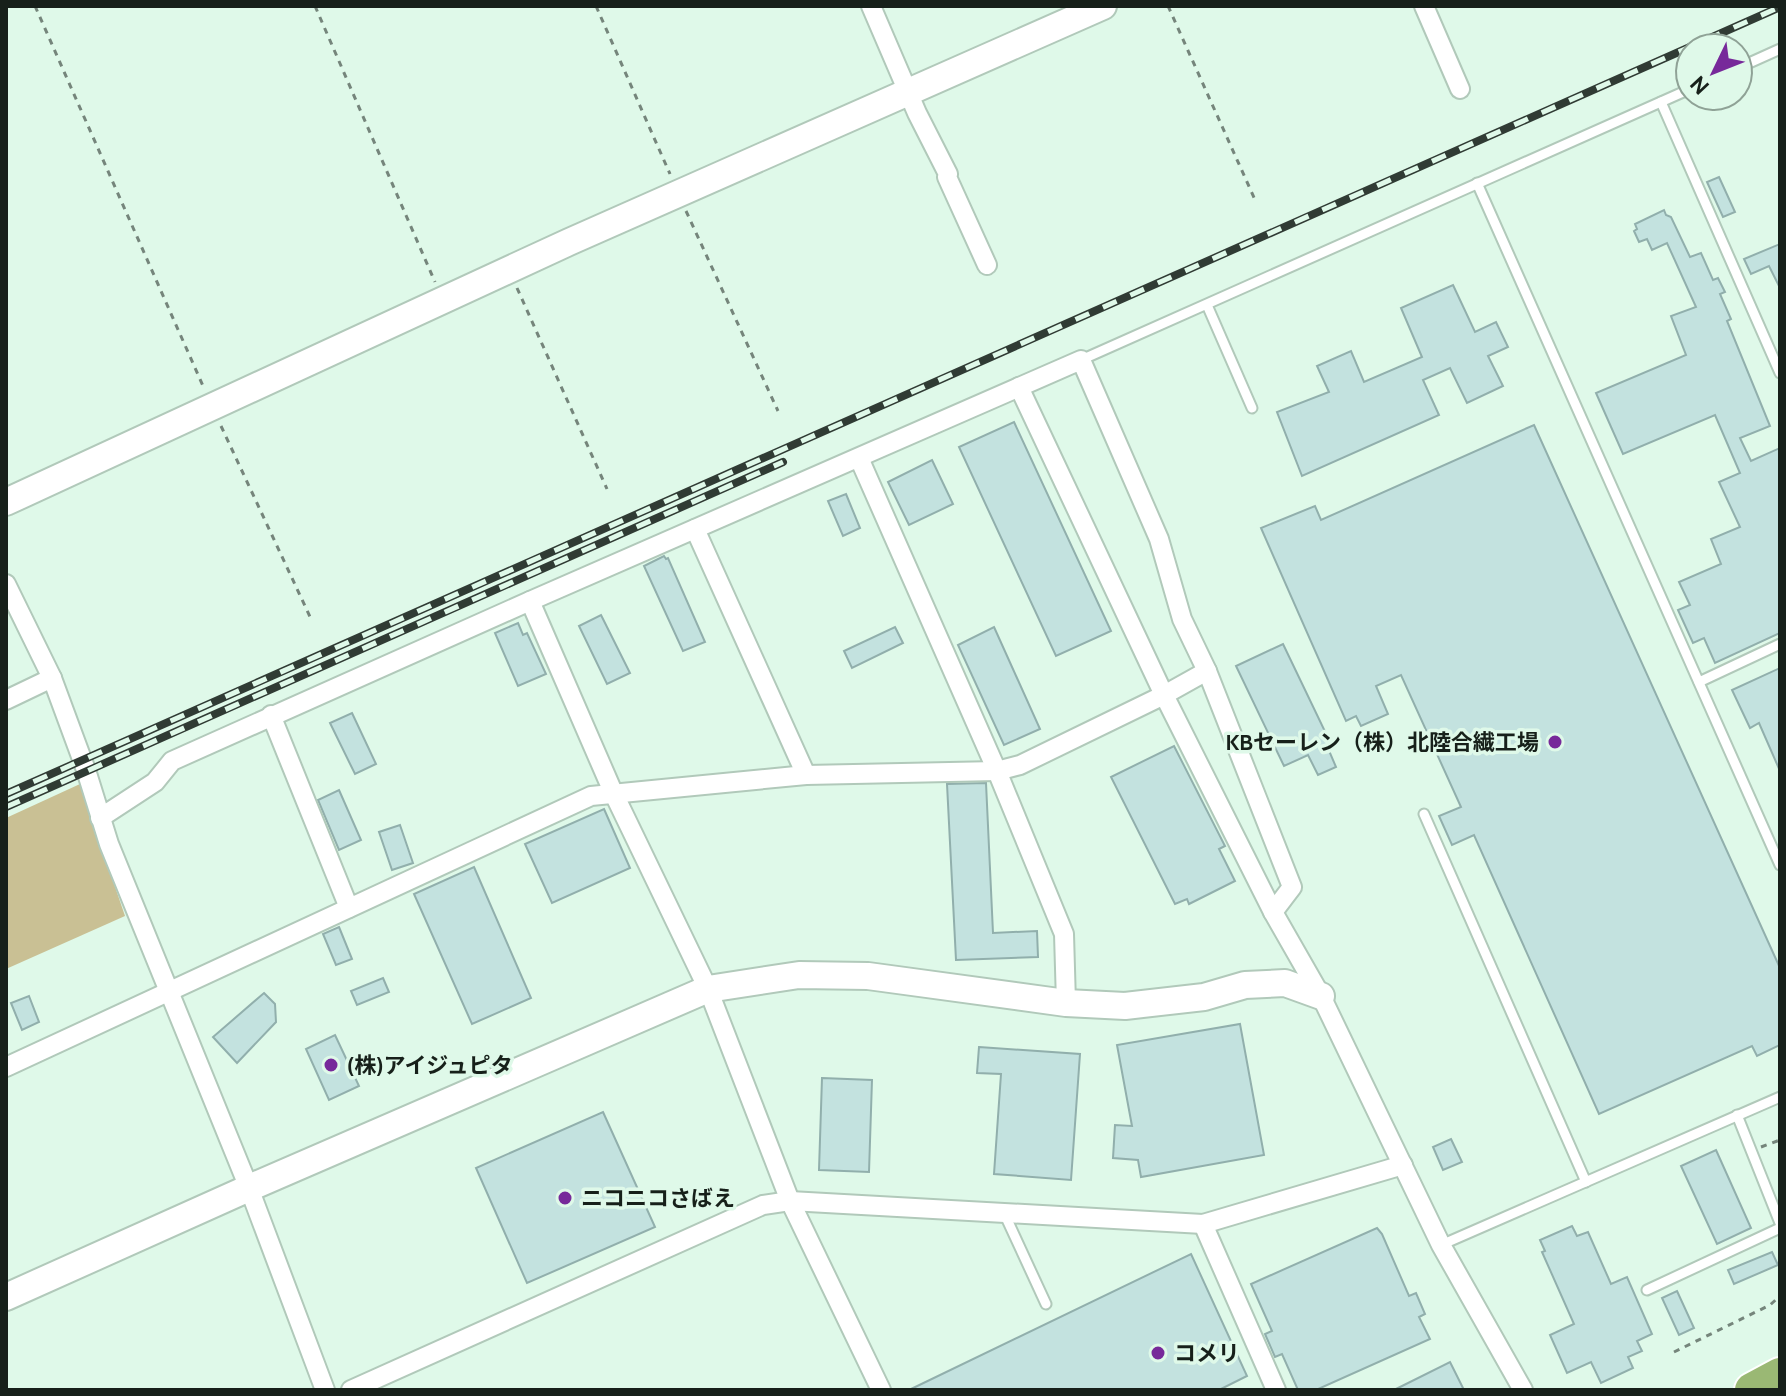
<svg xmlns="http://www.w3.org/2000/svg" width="1786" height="1396" font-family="Cabin,'Noto Sans JP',sans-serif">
	<rect width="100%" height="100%" fill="#dff9e9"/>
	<path fill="#c9c094" d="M80,784L125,916L6,969V818Z"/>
	<g fill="#c3e2df" stroke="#91afac" stroke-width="2">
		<path d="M1719,177L1735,212L1723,217L1707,182Z"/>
		<path d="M1664,210L1666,215L1671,217L1690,257L1701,253L1713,280L1718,278L1725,292L1720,294L1731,319L1727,321L1770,426L1740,438L1751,461L1780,448V633L1715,663L1704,638L1693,643L1678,610L1690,605L1679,582L1721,564L1711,539L1740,527L1719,482L1740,473L1715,415L1623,454L1596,393L1686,355L1671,316L1696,307L1667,243L1652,250L1647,239L1639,242L1634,231L1637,229L1635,224Z"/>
		<path d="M1780,244V288L1769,266L1751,274L1744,259Z"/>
		<path d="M1453,285L1475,332L1496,322L1508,347L1488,356L1503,386L1467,403L1450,368L1423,380L1439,415L1302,476L1277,412L1329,392L1317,366L1351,351L1364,382L1422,357L1401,308Z"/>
		<path d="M1014,422L1111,631L1056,656L959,447Z"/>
		<path d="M1534,425L1780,968V1045L1757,1056L1752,1046L1599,1114L1474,835L1452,845L1439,816L1461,807L1401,675L1376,686L1388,714L1361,726L1356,716L1346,721L1261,528L1315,506L1321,520Z"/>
		<path d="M932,460L953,504L909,525L888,482Z"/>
		<path d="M846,494L860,528L843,536L828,501Z"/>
		<path d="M664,556L666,559L668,558L705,642L683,651L644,566Z"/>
		<path d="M601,615L630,673L607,684L579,626Z"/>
		<path d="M518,623L523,635L527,633L546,674L518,686L495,633Z"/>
		<path d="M895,627L903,643L852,668L844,651Z"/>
		<path d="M994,627L1040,729L1004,745L958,645Z"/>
		<path d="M1283,644L1331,744L1327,746L1336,767L1318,775L1308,755L1284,766L1236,666Z"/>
		<path d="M1780,668V771L1759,723L1750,728L1732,690Z"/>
		<path d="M352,713L376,764L355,774L330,723Z"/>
		<path d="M1174,746L1225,846L1219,849L1235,881L1189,904L1187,899L1175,904L1111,777Z"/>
		<path d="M986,783L993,933L1037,931L1038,957L956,960L947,784Z"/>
		<path d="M339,790L361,840L339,850L318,800Z"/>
		<path d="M604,809L630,868L552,903L525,844Z"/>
		<path d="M400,825L413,863L392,870L379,832Z"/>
		<path d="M474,867L531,998L472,1024L414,894Z"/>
		<path d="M339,927L352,959L336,965L323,934Z"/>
		<path d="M383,978L389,992L357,1005L351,991Z"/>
		<path d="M264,993L275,1004L276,1022L237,1063L213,1037Z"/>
		<path d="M29,996L39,1022L22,1030L11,1003Z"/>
		<path d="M1240,1024L1264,1155L1141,1177L1138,1160L1113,1158L1115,1125L1132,1126L1117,1045Z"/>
		<path d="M335,1035L359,1086L329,1100L306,1049Z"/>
		<path d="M979,1047L1080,1054L1071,1180L994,1174L1001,1074L977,1073Z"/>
		<path d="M822,1078L872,1080L869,1172L819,1170Z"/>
		<path d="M603,1112L655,1227L527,1283L476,1168Z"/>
		<path d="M1451,1139L1462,1162L1443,1170L1433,1147Z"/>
		<path d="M1716,1150L1751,1228L1717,1244L1681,1166Z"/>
		<path d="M1572,1226L1577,1236L1588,1232L1611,1284L1627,1277L1652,1334L1637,1341L1642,1351L1628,1357L1633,1368L1601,1383L1591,1362L1567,1373L1550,1335L1574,1324L1542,1252L1545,1251L1540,1240Z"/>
		<path d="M1377,1228L1382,1234L1409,1296L1416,1293L1425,1314L1419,1317L1430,1339L1316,1390H1298L1282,1354L1275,1357L1265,1334L1272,1331L1251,1284Z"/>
		<path d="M1772,1252L1778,1265L1734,1284L1728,1270Z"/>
		<path d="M1191,1254L1247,1376L1219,1390H909Z"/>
		<path d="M1677,1291L1694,1328L1679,1335L1662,1298Z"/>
		<path d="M1450,1362L1464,1390H1394Z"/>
	</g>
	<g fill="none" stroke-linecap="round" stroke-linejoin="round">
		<g stroke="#b1c9ba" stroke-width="13">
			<g id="lane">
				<path d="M1738,68L1780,49"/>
				<path d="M1661,102L1780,373"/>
				<path d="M1477,183L1780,865"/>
				<path d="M1207,305L1252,408"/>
				<path d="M1081,360L1690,89"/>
				<path d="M1699,682L1780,644"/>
				<path d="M1424,814L1586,1182"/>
				<path d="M1737,1115L1780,1223"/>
				<path d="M1004,1213L1046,1304"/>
				<path d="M1441,1245L1780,1097"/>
				<path d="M1647,1290L1780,1228"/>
			</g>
		</g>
		<g stroke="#b1c9ba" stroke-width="22">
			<g id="street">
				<path d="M871,6L917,113L948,174L947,177L987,265"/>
				<path d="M1424,6L1460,89"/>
				<path d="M1019,387L1164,695L1273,912L1321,996L1441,1245L1523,1390"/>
				<path d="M859,458L997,771L1064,934L1066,1003"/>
				<path d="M695,529L806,775"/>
				<path d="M6,584L52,678L86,770L109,844L249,1188L325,1390"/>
				<path d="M530,601L613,792L708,989L790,1201L881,1390"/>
				<path d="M6,700L52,678"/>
				<path d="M271,715L349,908"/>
				<path d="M100,818L155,782L172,761L530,601L1081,360L1159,539L1182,619L1207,671L1292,887L1273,912"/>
				<path d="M6,1067L591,796L806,775L997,771L1020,765L1164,695L1207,671"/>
				<path d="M1203,1224L1276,1390"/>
				<path d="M351,1390L763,1205L790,1201L1203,1224L1403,1165"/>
			</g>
		</g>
		<g stroke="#b1c9ba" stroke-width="30">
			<g id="secondary">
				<path d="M6,502L569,242L1103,6"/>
				<path d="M6,1297L249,1188L708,989L799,975L868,976L1066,1003L1125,1006L1204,997L1245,985L1285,983L1321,996"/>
			</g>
		</g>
		<g stroke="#fff" stroke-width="38">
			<path id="highway" d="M1752,1390L1780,1375"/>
		</g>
		<g stroke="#75857b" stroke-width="3" stroke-dasharray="6 6" stroke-linecap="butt">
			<path d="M35,6L203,386"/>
			<path d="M315,6L435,282"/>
			<path d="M596,6L670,174"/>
			<path d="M1168,6L1256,202"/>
			<path d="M686,211L778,411"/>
			<path d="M517,288L607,489"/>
			<path d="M221,426L312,621"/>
			<path d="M1761,1147L1780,1140"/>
			<path d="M1674,1352L1770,1305L1780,1296"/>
		</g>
		<use href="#lane" stroke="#fff" stroke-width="9"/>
		<use href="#street" stroke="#fff" stroke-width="18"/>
		<use href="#secondary" stroke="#fff" stroke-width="26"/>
		<use href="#highway" stroke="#9ab874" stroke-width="34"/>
		<g stroke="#303b34" stroke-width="8">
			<g id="rail">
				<path d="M6,794L1780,7"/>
				<path d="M6,807L783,462"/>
			</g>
		</g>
		<use href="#rail" stroke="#dff9e9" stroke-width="5" stroke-dasharray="15" stroke-linecap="butt"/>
	</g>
	<g fill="#77299a" stroke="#dff9e9" stroke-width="3">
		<circle cx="1555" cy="742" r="8"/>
		<circle cx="331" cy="1065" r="8"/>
		<circle cx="565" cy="1198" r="8"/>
		<circle cx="1158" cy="1353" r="8"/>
	</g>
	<g text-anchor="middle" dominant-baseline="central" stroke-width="7" stroke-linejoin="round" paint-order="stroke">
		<g font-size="22" font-weight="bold" fill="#17201a" stroke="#dff9e9" text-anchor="start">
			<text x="1539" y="742" text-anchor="end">KBセーレン（株）北陸合繊工場</text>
			<text x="347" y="1065">(株)アイジュピタ</text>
			<text x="581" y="1198">ニコニコさばえ</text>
			<text x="1174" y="1353">コメリ</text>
		</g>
	</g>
	<rect width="1786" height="1396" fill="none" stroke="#17201a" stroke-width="16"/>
	<g transform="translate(1714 72) rotate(227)"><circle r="38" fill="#dff9e9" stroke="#8fa296" stroke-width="2"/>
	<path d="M0-6L14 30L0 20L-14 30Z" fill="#77299a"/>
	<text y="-12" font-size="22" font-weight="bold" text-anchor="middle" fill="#17201a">N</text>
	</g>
</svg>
